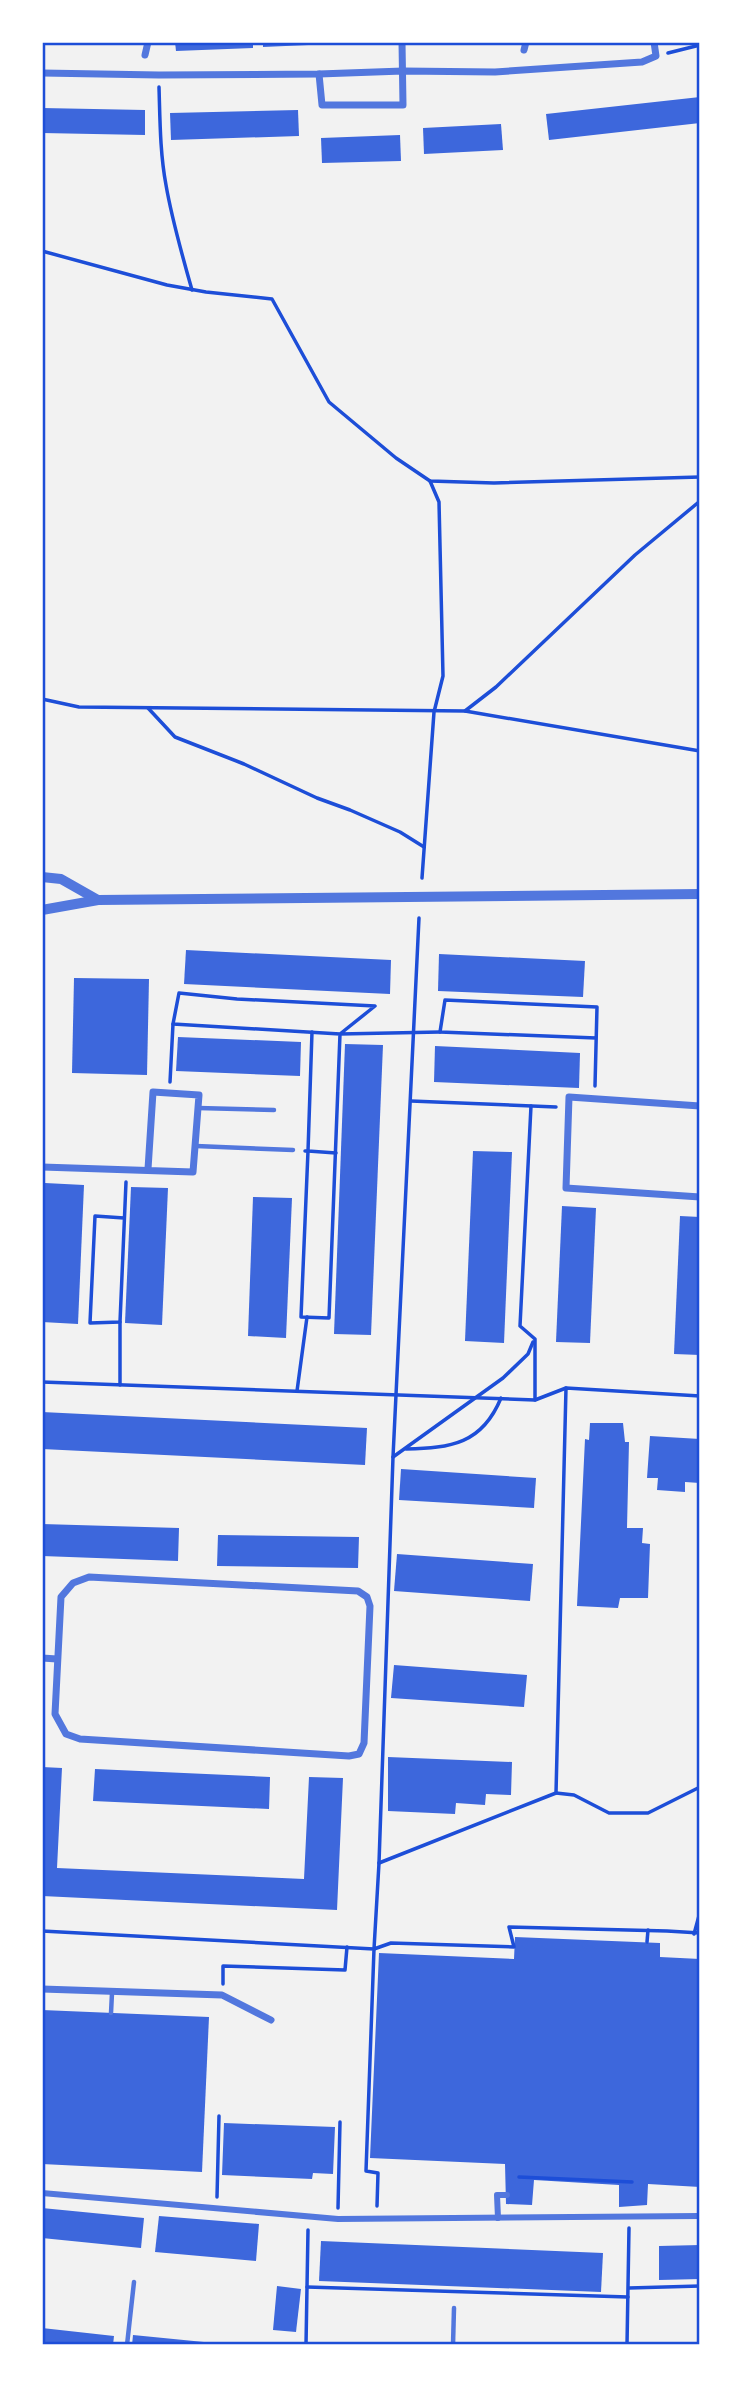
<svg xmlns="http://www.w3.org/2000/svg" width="742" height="2387" font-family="Cabin,sans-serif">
	<rect width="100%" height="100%" fill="#f2f2f2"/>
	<g fill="#3d67dc">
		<path d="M175,42H253V48L176,51Z"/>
		<path d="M263,42H331V44L263,47Z"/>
		<path d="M700,97V123L549,140L546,114Z"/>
		<path d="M42,108L145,110V135L42,133Z"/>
		<path d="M298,110L299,136L171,140L170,113Z"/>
		<path d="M501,124L503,150L424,154L423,128Z"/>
		<path d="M400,135L401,161L322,163L321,138Z"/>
		<path d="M186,950L391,960L390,994L184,984Z"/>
		<path d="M439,954L585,961L583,997L438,991Z"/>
		<path d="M74,978L149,979L147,1075L72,1073Z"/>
		<path d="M178,1037L301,1042L300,1076L176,1071Z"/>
		<path d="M345,1044L383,1045L371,1335L334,1334Z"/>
		<path d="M435,1046L580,1053L579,1088L434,1082Z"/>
		<path d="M473,1151L512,1152L504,1343L465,1341Z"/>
		<path d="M45,1183L84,1185L78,1324L42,1322Z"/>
		<path d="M131,1187L168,1188L162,1325L125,1323Z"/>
		<path d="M253,1197L292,1198L286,1338L248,1336Z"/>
		<path d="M562,1206L596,1208L590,1343L556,1342Z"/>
		<path d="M680,1216L700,1217V1355L674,1354Z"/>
		<path d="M42,1412L367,1428L365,1465L42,1449Z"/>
		<path d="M590,1423H623L625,1442H629L627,1528H643L642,1543L650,1544L648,1598H620L618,1608L577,1606L585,1439L589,1440Z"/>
		<path d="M650,1436L700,1439V1483L685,1482V1492L657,1490L658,1478H647Z"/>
		<path d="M401,1469L536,1478L534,1508L399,1500Z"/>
		<path d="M42,1524L179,1528L178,1561L42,1556Z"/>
		<path d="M218,1535L359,1537L358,1568L217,1566Z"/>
		<path d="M397,1554L533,1564L530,1601L394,1591Z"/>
		<path d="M394,1665L527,1675L524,1707L391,1698Z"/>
		<path d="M388,1757L512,1762L511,1795L486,1794L485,1805L456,1803L455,1814L388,1811Z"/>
		<path d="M42,1767L62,1768L57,1868L304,1879L309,1777L343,1778L337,1910L42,1896Z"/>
		<path d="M95,1769L270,1777L269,1809L93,1801Z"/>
		<path d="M515,1937L660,1943V1957L700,1959V2187L648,2184L647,2205L619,2207V2185L534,2180L532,2205L506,2204L505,2164L370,2158L379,1953L514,1959Z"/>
		<path d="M42,2010L209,2017L202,2172L42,2164Z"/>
		<path d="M224,2123L335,2127L333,2174L313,2173L312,2179L222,2175Z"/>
		<path d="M42,2208L144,2218L141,2248L42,2238Z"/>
		<path d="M159,2216L259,2224L256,2261L155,2252Z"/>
		<path d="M321,2241L603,2253L601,2292L319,2281Z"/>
		<path d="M700,2245V2279L659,2280V2246Z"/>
		<path d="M277,2286L301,2289L296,2332L273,2330Z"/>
		<path d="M42,2328L114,2336L113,2345H42Z"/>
		<path d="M133,2335L214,2343V2345H132Z"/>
	</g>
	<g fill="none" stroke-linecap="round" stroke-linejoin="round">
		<g stroke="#1d4ed8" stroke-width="3.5">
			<path d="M668,53L700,45"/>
			<path d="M159,87C160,120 160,153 166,185C172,220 182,255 192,290"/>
			<path d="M42,251L167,285L206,292L272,299L329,402L396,458L430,481L494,483L700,477"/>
			<path d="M42,699L79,707L465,711L700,751"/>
			<path d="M148,708L175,737L244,764L317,798L350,810L400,832L424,847"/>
			<path d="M465,711L496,687L635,555L700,501"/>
			<path d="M422,878L434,712L443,676L439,502L430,481"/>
			<path d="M419,918L393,1457L379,1863L374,1949L391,1943L514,1947L509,1927L667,1931L700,1933"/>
			<path d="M312,1032L308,1151L336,1153"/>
			<path d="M170,1082L173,1024"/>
			<path d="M595,1086L597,1007L445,1000L440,1032L596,1038"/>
			<path d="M411,1101L556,1107"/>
			<path d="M531,1106L520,1326L535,1339V1400"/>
			<path d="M305,1151H308L301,1317L329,1318L340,1034L375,1006L237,999L179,993L173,1024L340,1034L440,1032"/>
			<path d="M124,1218L95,1216L90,1323L120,1322L126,1182"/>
			<path d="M42,1382L535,1400L566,1388L700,1396"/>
			<path d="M120,1385V1322"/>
			<path d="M297,1391L307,1317"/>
			<path d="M406,1449C451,1448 482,1444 501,1398"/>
			<path d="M393,1457L503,1378L528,1354L533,1342"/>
			<path d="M556,1793L574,1795L609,1813H648L700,1787"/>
			<path d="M379,1863L556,1793L566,1388"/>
			<path d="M42,1931L374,1949L366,2171L378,2173L377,2206"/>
			<path d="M694,1934L700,1912"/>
			<path d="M647,1942L648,1930"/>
			<path d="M223,1984V1966L345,1970L347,1947"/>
			<path d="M519,2177L632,2182"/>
			<path d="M217,2197L219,2116"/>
			<path d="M338,2208L340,2122"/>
			<path d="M307,2287L628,2297"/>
			<path d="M629,2288L700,2286"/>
			<path d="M306,2345L308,2230"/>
			<path d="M627,2345L629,2228"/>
		</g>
		<g stroke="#5277de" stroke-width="4.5">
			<path d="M198,1108L274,1110"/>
			<path d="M196,1146L293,1150"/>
			<path d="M111,2013L112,1993"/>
			<path d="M127,2345L134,2282"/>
			<path d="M453,2345L454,2308"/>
		</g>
		<g stroke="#5277de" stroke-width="6">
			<path d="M42,2193L338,2219L700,2216"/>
			<path d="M498,2218L497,2195H507"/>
		</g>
		<g stroke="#5277de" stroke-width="7">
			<path d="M524,50L526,42"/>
			<path d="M145,55L148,42"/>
			<path d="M42,73L159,75L319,74L403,71L495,72L642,62L656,56L654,42"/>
			<path d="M319,74L322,105H403L402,42"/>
			<path d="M700,1106L569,1097L566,1188L700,1197"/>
			<path d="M42,1167L193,1172L199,1095L153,1092L148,1169"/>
			<path d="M89,1577L358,1591L367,1597L370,1606L364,1743L359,1754L349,1756L80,1739L66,1734L55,1714L61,1597L73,1583Z"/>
			<path d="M42,1658L57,1659"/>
			<path d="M42,1989L222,1995L271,2020"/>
		</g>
		<g stroke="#5277de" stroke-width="10">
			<path d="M42,877L61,879L98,900"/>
			<path d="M42,910L98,900L700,894"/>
		</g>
	</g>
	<rect width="742" height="2387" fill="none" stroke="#ffffff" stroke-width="88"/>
	<rect x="44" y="44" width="654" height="2299" fill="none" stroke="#1d4ed8" stroke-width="2.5"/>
</svg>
